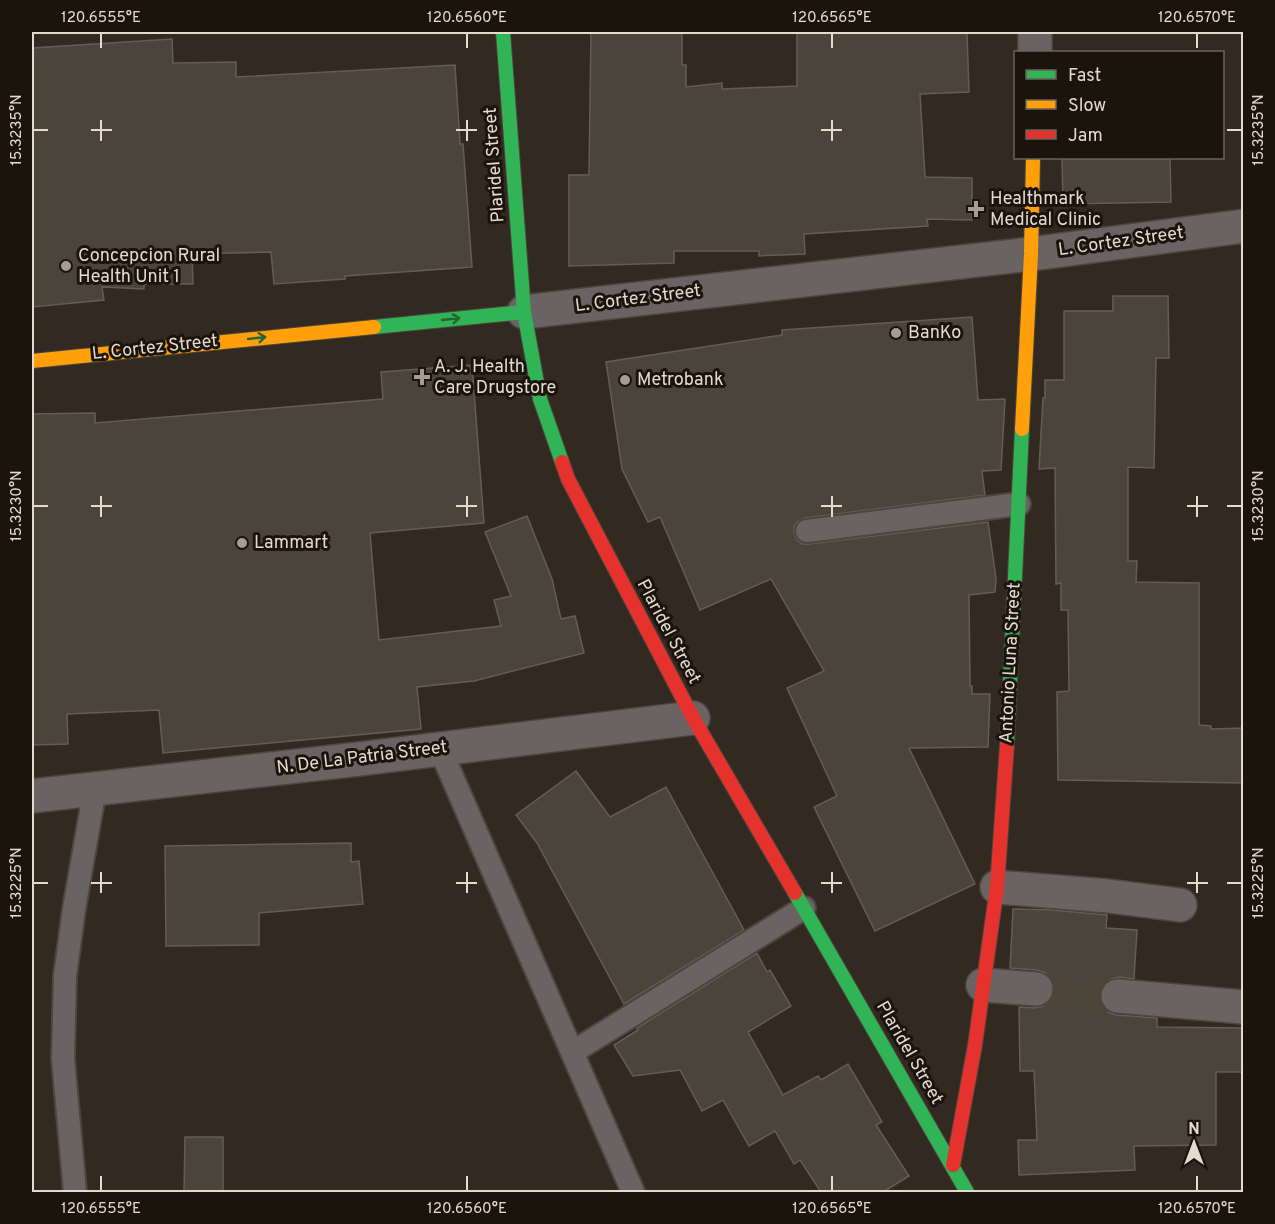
<svg xmlns="http://www.w3.org/2000/svg" width="1275" height="1224" font-family="Overpass,sans-serif">
	<rect width="100%" height="100%" fill="#322920"/>
	<g fill="#4b443b" stroke="#655d55" stroke-width="1.5">
		<path d="M591,32H682V65H686V87L722,83V89L797,86V32H967L969,92L920,94L925,177L972,178V220L927,219L928,226L804,234L805,254L759,256V251H674V263L569,266V175H589Z"/>
		<path d="M172,39L173,63L236,62V77L455,65L460,144H463L472,267L345,276V279L274,284L271,252L192,254L193,284H144V289L102,287L104,300L32,307V48Z"/>
		<path d="M1062,158H1170L1171,202L1063,204Z"/>
		<path d="M1113,296H1168L1169,358H1156L1154,468L1128,467V561H1137L1136,582L1199,583V725L1211,726V729L1244,728V783L1058,780L1057,692L1069,691L1068,610H1061V583L1056,584L1055,468L1039,469L1043,398H1045V380H1064V311H1113Z"/>
		<path d="M972,317L978,400L1005,399L1001,470L982,471L985,495L805,518L798,521L794,526V533L797,540L802,544H809L988,522L996,578L995,592L969,595L970,686H972V694H990L988,747L909,748L975,884L875,931L814,807L837,796L787,688L824,671L771,579L700,610L660,517L648,522L622,469L606,362L782,335V330Z"/>
		<path d="M472,365L484,523L370,533L379,640L501,626L494,600L511,596L485,532L527,516L552,579L561,619L575,616L584,653L474,681L417,687L421,729L163,753L159,710L67,714L68,744L32,745V414L95,413V423L383,399L381,372Z"/>
		<path d="M576,771L610,817L666,787L744,930L624,1004L537,843L516,815Z"/>
		<path d="M351,843V862L359,861L363,904L259,913V945L166,946L165,846Z"/>
		<path d="M1013,909L1052,910L1107,915L1106,928L1137,930L1134,979L1120,977L1111,979L1103,985L1099,995L1101,1004L1108,1012L1116,1015L1157,1018V1027L1244,1028V1072H1216V1145L1134,1146L1135,1170L1019,1175L1018,1140H1037L1034,1071H1020L1019,1007L1035,1008L1044,1006L1052,999L1055,990L1053,980L1046,973L1037,970L1010,968Z"/>
		<path d="M757,953L767,972L770,970L791,1006L748,1032L783,1095L818,1076L821,1080L848,1064L882,1122L876,1125L909,1176L883,1192H821L800,1160L794,1164L775,1131L749,1146L723,1100L702,1111L680,1070L633,1076L614,1045L638,1030L637,1028Z"/>
		<path d="M185,1137H223V1192H184Z"/>
	</g>
	<g fill="none" stroke-linecap="round" stroke-linejoin="round">
		<path stroke="#4d443a" stroke-width="33" stroke-dasharray="33 16" stroke-linecap="butt" d="M1036,989L1118,996"/>
		<g stroke="#4d453e" stroke-width="26">
			<g id="lane">
				<path d="M807,531L1019,504"/>
				<path d="M440,749L633,1192"/>
				<path d="M573,1052L804,908"/>
				<path d="M75,1192L63,1059L65,976L74,909L95,789"/>
			</g>
		</g>
		<g stroke="#4d453e" stroke-width="36">
			<g id="street">
				<path d="M1035,52V32"/>
				<path d="M524,312L1031,254L1244,226"/>
				<path d="M32,796L359,759L693,718"/>
				<path d="M997,887L1108,896L1180,905"/>
				<path d="M983,985L1036,989"/>
				<path d="M1118,996L1244,1007"/>
			</g>
		</g>
		<g stroke="#4d453e" stroke-width="16">
			<g id="fast">
				<path d="M503,32L524,312L540,399L562,462"/>
				<path d="M374,327L524,312"/>
				<path d="M1007,745L1022,429"/>
				<path d="M795,893L967,1192"/>
			</g>
		</g>
		<g stroke="#4d453e" stroke-width="16">
			<g id="slow">
				<path d="M32,361L374,327"/>
				<path d="M1022,429L1031,254L1033,158"/>
			</g>
		</g>
		<g stroke="#4d453e" stroke-width="16">
			<g id="jam">
				<path d="M562,462L568,479L693,718L795,893"/>
				<path d="M953,1165L975,1045L997,887L1007,745"/>
			</g>
		</g>
		<use href="#lane" stroke="#696463" stroke-width="22"/>
		<use href="#street" stroke="#696463" stroke-width="33"/>
		<use href="#fast" stroke="#30b455" stroke-width="14"/>
		<use href="#slow" stroke="#ff9f0a" stroke-width="14"/>
		<use href="#jam" stroke="#e5322d" stroke-width="14"/>
	</g>
	<defs><path id="oneway-shaft" d="M-6 0H5M1.5-3L5.5 0L1.5 3" fill="none" stroke-width="1.6" stroke-linecap="round" stroke-linejoin="round" transform="scale(1.5)"/></defs>
	<g stroke="#266430">
		<use href="#oneway-shaft" transform="translate(451 319) rotate(-6)"/>
		<use href="#oneway-shaft" transform="translate(257 338) rotate(-6)"/>
	</g>
	<path fill="none" stroke="#e4dacf" stroke-width="2" d="M101,33V48M467,33V48M832,33V48M1197,33V48M101,120V141M467,120V141M832,120V141M33,130H48M91,130H112M456,130H477M821,130H842M1227,130H1242M101,496V517M467,496V517M832,496V517M1197,496V517M33,506H48M91,506H112M456,506H477M821,506H842M1187,506H1208M1227,506H1242M101,872V893M467,872V893M832,872V893M1197,872V893M33,883H48M91,883H112M456,883H477M821,883H842M1187,883H1208M1227,883H1242M101,1176V1191M467,1176V1191M832,1176V1191M1197,1176V1191"/>
	<g fill="#a69c92" stroke="#1b140c" stroke-width="2">
		<path d="M973 200h6v6h6v6h-6v6h-6v-6h-6v-6h6z"/>
		<circle cx="66" cy="266" r="6"/>
		<circle cx="896" cy="333" r="6"/>
		<path d="M419 368h6v6h6v6h-6v6h-6v-6h-6v-6h6z"/>
		<circle cx="625" cy="380" r="6"/>
		<circle cx="242" cy="543" r="6"/>
	</g>
	<g text-anchor="middle" dominant-baseline="central" stroke-width="6" stroke-linejoin="round" paint-order="stroke">
		<g font-size="18" fill="#e4dacf" stroke="#1b140c">
			<text transform="translate(495 165) rotate(-94)">Plaridel Street</text>
			<text transform="translate(1121 242) rotate(-8)">L. Cortez Street</text>
			<text transform="translate(638 299) rotate(-7)">L. Cortez Street</text>
			<text transform="translate(155 348) rotate(-6)">L. Cortez Street</text>
			<text transform="translate(668 632) rotate(62)">Plaridel Street</text>
			<text transform="translate(1011 663) rotate(-87)">Antonio Luna Street</text>
			<text transform="translate(362 758) rotate(-7)">N. De La Patria Street</text>
			<text transform="translate(909 1053) rotate(60)">Plaridel Street</text>
		</g>
		<g font-size="18" fill="#e4dacf" stroke="#1b140c" text-anchor="start">
			<text x="990" y="199">Healthmark<tspan x="990" dy="21">Medical Clinic</tspan></text>
			<text x="78" y="256">Concepcion Rural<tspan x="78" dy="21">Health Unit 1</tspan></text>
			<text x="908" y="333">BanKo</text>
			<text x="434" y="367">A. J. Health<tspan x="434" dy="21">Care Drugstore</tspan></text>
			<text x="637" y="380">Metrobank</text>
			<text x="254" y="543">Lammart</text>
		</g>
	</g>
	<rect width="1275" height="1224" fill="none" stroke="#1b140c" stroke-width="66"/>
	<rect x="1014" y="51" width="210" height="108" fill="#1b140c" stroke="#6b635a" stroke-width="1.5"/>
	<rect x="1026" y="70" width="30" height="9" fill="#30b455" stroke="#6b635a" stroke-width="1.5"/>
	<text x="1068" y="81" font-size="18" fill="#e4dacf">Fast</text>
	<rect x="1026" y="100" width="30" height="9" fill="#ff9f0a" stroke="#6b635a" stroke-width="1.5"/>
	<text x="1068" y="111" font-size="18" fill="#e4dacf">Slow</text>
	<rect x="1026" y="130" width="30" height="9" fill="#e5322d" stroke="#6b635a" stroke-width="1.5"/>
	<text x="1068" y="141" font-size="18" fill="#e4dacf">Jam</text>
	<g transform="translate(1194 1143)" stroke="#1b140c" stroke-width="4.5" paint-order="stroke">
	<path d="M0-4.5L10 22L0 15L-10 22Z" fill="#e4dacf"/>
	<text y="-9" font-size="16" font-weight="bold" text-anchor="middle" fill="#e4dacf">N</text>
	</g>
	<rect x="33" y="33" width="1209" height="1158" fill="none" stroke="#e4dacf" stroke-width="2"/>
	<g font-size="15" text-anchor="middle" fill="#e4dacf">
		<text x="101" y="22">120.6555°E</text>
		<text x="467" y="22">120.6560°E</text>
		<text x="832" y="22">120.6565°E</text>
		<text x="1197" y="22">120.6570°E</text>
		<text transform="translate(16 130) rotate(-90)" y="5">15.3235°N</text>
		<text transform="translate(1258 130) rotate(-90)" y="5">15.3235°N</text>
		<text transform="translate(16 506) rotate(-90)" y="5">15.3230°N</text>
		<text transform="translate(1258 506) rotate(-90)" y="5">15.3230°N</text>
		<text transform="translate(16 883) rotate(-90)" y="5">15.3225°N</text>
		<text transform="translate(1258 883) rotate(-90)" y="5">15.3225°N</text>
		<text x="101" y="1213">120.6555°E</text>
		<text x="467" y="1213">120.6560°E</text>
		<text x="832" y="1213">120.6565°E</text>
		<text x="1197" y="1213">120.6570°E</text>
	</g>
</svg>
